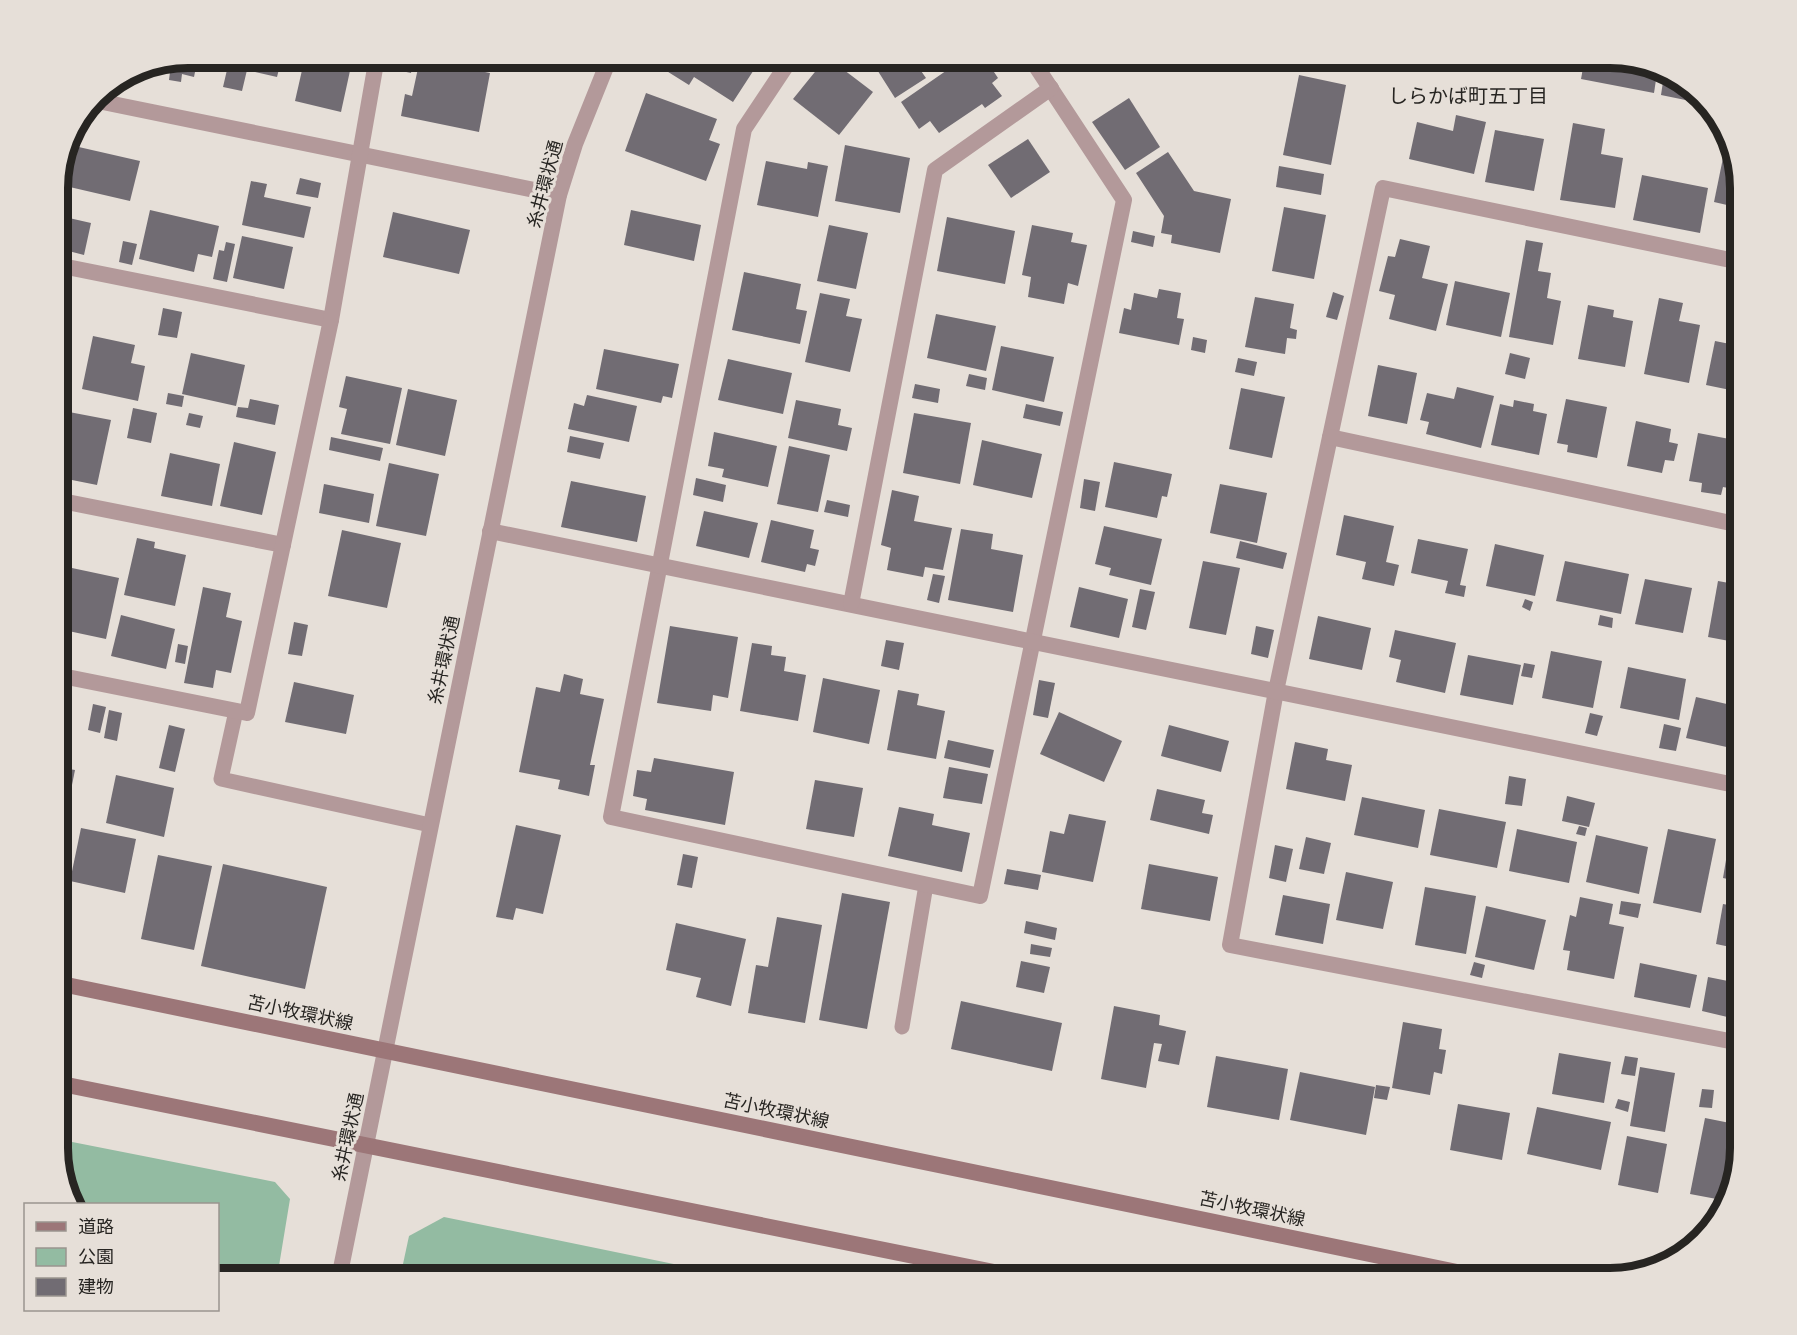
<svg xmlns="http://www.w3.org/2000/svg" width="1797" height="1335" font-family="'Fira Sans','Noto Sans JP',sans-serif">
	<rect width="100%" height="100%" fill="#e6dfd8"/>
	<g fill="#93bba2">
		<path d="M57,1139L275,1182L290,1199L277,1278H249L218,1272V1204H72L57,1156Z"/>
		<path d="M444,1217L742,1278H400L409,1236Z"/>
	</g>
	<g fill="#716c73">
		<path d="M188,57H198L194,77L182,74L181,82L169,80L170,72L149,68L150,64Z"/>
		<path d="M230,57H282L277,77L247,70L242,91L223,87Z"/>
		<path d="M305,57H353L341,112L295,101Z"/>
		<path d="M395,57H414L411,73L392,69Z"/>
		<path d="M662,57H752L759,62L733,102L694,77L689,85L657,65Z"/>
		<path d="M827,57L873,92L839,135L793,99Z"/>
		<path d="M869,57H920L914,61L926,78L895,98Z"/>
		<path d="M966,57H984L998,78L992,83L1002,96L985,108L982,104L939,133L930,121L919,129L901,102Z"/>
		<path d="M1468,57H1500L1499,65L1468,59Z"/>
		<path d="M1519,57H1571L1570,67Z"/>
		<path d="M1585,57H1610L1657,73L1654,93L1581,79Z"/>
		<path d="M420,59L490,73L479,132L401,116L405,94L412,96Z"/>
		<path d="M1299,75L1346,85L1331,165L1283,155Z"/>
		<path d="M1664,75L1689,84L1705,104L1661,95Z"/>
		<path d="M646,93L717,119L709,140L720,144L706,181L625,151Z"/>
		<path d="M1129,98L1160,147L1125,170L1092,122Z"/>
		<path d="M1456,115L1486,122L1474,174L1409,159L1417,122L1453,131Z"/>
		<path d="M1573,123L1605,129L1601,154L1623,158L1615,208L1560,200Z"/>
		<path d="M1495,130L1544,139L1534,191L1485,182Z"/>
		<path d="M1028,139L1050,172L1011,198L988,165Z"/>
		<path d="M70,145L140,161L130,201L61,185Z"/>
		<path d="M845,145L910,158L900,213L835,201Z"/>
		<path d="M1168,152L1194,191L1231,199L1220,253L1171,243L1172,235L1161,233L1164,216L1136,173Z"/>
		<path d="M1724,153L1732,155L1740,187V208L1714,202Z"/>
		<path d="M766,161L807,169L808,162L828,166L818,217L757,205Z"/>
		<path d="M1279,166L1324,174L1321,195L1276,187Z"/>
		<path d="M1642,175L1708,188L1700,233L1633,220Z"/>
		<path d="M300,178L321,183L318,198L296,194Z"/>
		<path d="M251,181L267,184L264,197L311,207L304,238L242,225Z"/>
		<path d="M57,206L71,210L69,218L91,223L84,255L57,248Z"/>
		<path d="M1284,207L1326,215L1314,279L1272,271Z"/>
		<path d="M150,210L219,226L212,257L198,254L194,272L139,259Z"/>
		<path d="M631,210L701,225L694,261L624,245Z"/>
		<path d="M393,212L470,230L459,274L383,257Z"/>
		<path d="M947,217L1015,231L1005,284L937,271Z"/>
		<path d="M829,225L868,233L856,289L817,281Z"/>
		<path d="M1032,225L1073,233L1071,242L1087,245L1078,286L1068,283L1064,304L1028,297L1031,277L1022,275Z"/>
		<path d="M1133,231L1155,236L1153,247L1131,242Z"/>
		<path d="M242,236L293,247L284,289L233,278Z"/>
		<path d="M1400,239L1430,246L1422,278L1448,284L1436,331L1389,319L1395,295L1379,291L1388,256L1395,257Z"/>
		<path d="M1526,240L1543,243L1538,271L1551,273L1547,298L1561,301L1553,345L1509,337Z"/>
		<path d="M123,241L137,244L132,265L119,262Z"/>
		<path d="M226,242L235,244L227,282L213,279L219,250L224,251Z"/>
		<path d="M744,272L801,284L796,309L807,311L800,344L732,330Z"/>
		<path d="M1455,281L1510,293L1501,337L1446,325Z"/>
		<path d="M1159,289L1181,293L1177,318L1184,319L1179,345L1119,333L1124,308L1131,310L1134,293L1157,298Z"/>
		<path d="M1333,292L1344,296L1337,320L1326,317Z"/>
		<path d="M820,293L850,299L846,316L862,319L850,372L805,362Z"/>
		<path d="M1255,297L1294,304L1290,328L1297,330L1296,339L1287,338L1285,354L1245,347Z"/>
		<path d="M1659,298L1683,303L1679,321L1700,325L1689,383L1644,374Z"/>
		<path d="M1588,305L1614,310L1613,317L1633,321L1625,367L1578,359Z"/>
		<path d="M163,308L182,312L177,338L158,335Z"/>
		<path d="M936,314L996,326L986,371L927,358Z"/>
		<path d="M57,331L67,333L58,380H57Z"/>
		<path d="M93,336L135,345L131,363L145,366L138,401L82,389Z"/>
		<path d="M1193,337L1207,340L1205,353L1191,350Z"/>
		<path d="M1715,341L1740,346V392L1706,385Z"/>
		<path d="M1001,346L1054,357L1044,402L992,390Z"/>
		<path d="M604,349L679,364L672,398L663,396L661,403L596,389Z"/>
		<path d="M191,353L245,365L236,406L182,394Z"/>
		<path d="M1510,353L1530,358L1525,379L1505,374Z"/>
		<path d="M1238,358L1257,362L1254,376L1235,372Z"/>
		<path d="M728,359L792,373L783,414L718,400Z"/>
		<path d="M1378,365L1417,373L1407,424L1368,416Z"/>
		<path d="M969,374L987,378L985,390L966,386Z"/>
		<path d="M346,376L402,388L390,444L341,434L347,409L339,407Z"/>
		<path d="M915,384L940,389L938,403L912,398Z"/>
		<path d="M1457,387L1494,396L1481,448L1426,434L1429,422L1420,420L1427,393L1454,399Z"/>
		<path d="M1241,388L1285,397L1272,458L1229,449Z"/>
		<path d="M408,389L457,400L445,456L396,445Z"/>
		<path d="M168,393L184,396L182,407L166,404Z"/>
		<path d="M587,395L637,406L629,442L568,429L574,403L584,406Z"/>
		<path d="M250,399L279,405L275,425L236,417L238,407L248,408Z"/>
		<path d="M1566,399L1607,407L1597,458L1567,452L1568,445L1557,443Z"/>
		<path d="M796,400L841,409L838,425L852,428L847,451L788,438Z"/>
		<path d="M1514,400L1534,404L1533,411L1547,414L1539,455L1491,445L1500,404L1513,407Z"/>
		<path d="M1026,404L1063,412L1060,426L1023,418Z"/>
		<path d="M133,408L157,413L151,443L127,438Z"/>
		<path d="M69,412L111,420L97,485L57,477Z"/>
		<path d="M189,413L203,416L200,428L186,425Z"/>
		<path d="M914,413L971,423L960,484L903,473Z"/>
		<path d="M1636,421L1671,429L1669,442L1678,444L1674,461L1665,460L1662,473L1627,466Z"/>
		<path d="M714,432L777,446L768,487L722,477L724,469L708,466Z"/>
		<path d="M1698,433L1740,441L1734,489L1723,487L1721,495L1701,492L1702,483L1689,481Z"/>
		<path d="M570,436L604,443L600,459L567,452Z"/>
		<path d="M331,437L383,448L380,461L329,450Z"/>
		<path d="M982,440L1042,454L1032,498L973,485Z"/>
		<path d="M234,442L276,452L262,515L220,506Z"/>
		<path d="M789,446L830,455L818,512L777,504Z"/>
		<path d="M170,453L220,464L212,506L161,496Z"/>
		<path d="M1114,462L1172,474L1167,497L1162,496L1157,518L1105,507Z"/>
		<path d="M389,463L439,474L426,536L376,526Z"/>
		<path d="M696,478L726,485L723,502L693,495Z"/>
		<path d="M1084,479L1100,482L1095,511L1080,508Z"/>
		<path d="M571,481L646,496L637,542L561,527Z"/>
		<path d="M324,484L374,494L369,523L319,513Z"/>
		<path d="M1220,484L1267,493L1257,543L1210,533Z"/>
		<path d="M892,490L919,496L914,521L952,528L943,570L925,567L923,577L887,570L891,548L881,545Z"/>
		<path d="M827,500L850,505L848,517L824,512Z"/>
		<path d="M704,511L758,523L749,558L696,546Z"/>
		<path d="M1344,515L1394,526L1386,562L1399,565L1394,586L1362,579L1366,562L1336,555Z"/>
		<path d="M771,520L814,530L810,548L819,550L815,566L807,564L805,572L761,562Z"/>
		<path d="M1104,526L1162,539L1151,585L1109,575L1111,568L1095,564Z"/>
		<path d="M961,529L993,534L991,549L1023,555L1013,612L948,600Z"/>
		<path d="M342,530L401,543L387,608L328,596Z"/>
		<path d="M137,538L155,542L154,548L186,555L175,606L124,595Z"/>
		<path d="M1418,539L1468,549L1460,585L1466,586L1464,597L1445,593L1448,581L1411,573Z"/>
		<path d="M1240,541L1287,553L1283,569L1236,558Z"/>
		<path d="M1495,544L1544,555L1535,596L1486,586Z"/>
		<path d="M1203,561L1240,568L1226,635L1189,628Z"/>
		<path d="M1565,561L1629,574L1621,614L1556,601Z"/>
		<path d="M72,568L119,578L106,639L59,629Z"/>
		<path d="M933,574L945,576L939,603L927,600Z"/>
		<path d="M1645,579L1692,588L1683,633L1635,624Z"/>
		<path d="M1718,581L1740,585V643L1708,637Z"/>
		<path d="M203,587L231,593L226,617L242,621L231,673L216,670L213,688L184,683Z"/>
		<path d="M1079,587L1128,599L1119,638L1070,627Z"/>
		<path d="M1140,589L1155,592L1146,630L1132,627Z"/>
		<path d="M1525,599L1533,602L1530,611L1522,607Z"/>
		<path d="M121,615L175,629L166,669L111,656Z"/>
		<path d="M1600,615L1613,618L1612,628L1598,625Z"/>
		<path d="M1318,616L1371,628L1362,670L1309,659Z"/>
		<path d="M294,622L308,625L302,656L288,654Z"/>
		<path d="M670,626L738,637L728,698L713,695L711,711L657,703Z"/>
		<path d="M1256,626L1274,630L1268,658L1251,654Z"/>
		<path d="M1395,630L1456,643L1445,693L1396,682L1401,660L1389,657Z"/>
		<path d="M886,640L904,643L899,670L881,666Z"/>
		<path d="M752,643L772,646L771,655L786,657L784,671L806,675L798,721L740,711Z"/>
		<path d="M178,644L188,646L185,664L175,662Z"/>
		<path d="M1551,651L1602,661L1593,708L1542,698Z"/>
		<path d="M1468,655L1521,665L1513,705L1460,695Z"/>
		<path d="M1524,663L1535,665L1532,678L1521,676Z"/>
		<path d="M1628,667L1686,679L1679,720L1620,708Z"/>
		<path d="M564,674L583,679L580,694L604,699L590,765H595L589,796L558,789L560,780L519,772L536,687L560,692Z"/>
		<path d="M823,678L880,690L869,744L813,732Z"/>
		<path d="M1039,680L1055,683L1048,718L1033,715Z"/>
		<path d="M294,682L354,695L346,734L285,722Z"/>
		<path d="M898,690L919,694L917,705L945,711L936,759L887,750Z"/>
		<path d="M1696,697L1740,707V750L1686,738Z"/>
		<path d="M93,704L106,707L100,733L88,730Z"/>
		<path d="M109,710L122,713L117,741L104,738Z"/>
		<path d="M1059,712L1122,741L1104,782L1040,754Z"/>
		<path d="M1590,713L1603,716L1597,736L1585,733Z"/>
		<path d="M1664,724L1681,728L1676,751L1659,748Z"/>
		<path d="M169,725L185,729L175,772L159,768Z"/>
		<path d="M1169,725L1229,741L1221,772L1161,756Z"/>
		<path d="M948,740L994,750L990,768L944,758Z"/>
		<path d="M1295,742L1328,749L1326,760L1352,765L1345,801L1286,789Z"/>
		<path d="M654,758L734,772L725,825L645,810L647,799L633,796L637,770L651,772Z"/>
		<path d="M57,767L75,770L69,800L57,798Z"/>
		<path d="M949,767L988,774L982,804L943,798Z"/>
		<path d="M116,775L174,788L164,837L106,823Z"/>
		<path d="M1509,776L1526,779L1522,806L1505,804Z"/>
		<path d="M815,780L863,788L854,837L806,829Z"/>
		<path d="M1157,789L1205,800L1202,813L1213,815L1209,834L1150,820Z"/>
		<path d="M1567,796L1595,803L1589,827L1562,821Z"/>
		<path d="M1362,797L1425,810L1418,848L1354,835Z"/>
		<path d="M899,807L934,814L932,825L970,833L962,872L888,856Z"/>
		<path d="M1439,809L1506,822L1497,868L1430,855Z"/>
		<path d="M1069,814L1106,821L1093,882L1042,872L1050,831L1064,834Z"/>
		<path d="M516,825L561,835L543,914L516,908L513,920L496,917Z"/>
		<path d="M1579,826L1587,828L1585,836L1576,834Z"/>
		<path d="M81,828L136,839L125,893L70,881Z"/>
		<path d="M1517,829L1577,842L1569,883L1509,871Z"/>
		<path d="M1668,829L1716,839L1701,913L1653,903Z"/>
		<path d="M57,830L71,833L58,887H57Z"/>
		<path d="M1596,835L1648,847L1639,894L1586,882Z"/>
		<path d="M1306,837L1331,843L1324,874L1299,869Z"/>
		<path d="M1729,842L1740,844L1737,881L1723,878Z"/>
		<path d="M1275,845L1293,849L1286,882L1269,878Z"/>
		<path d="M683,854L698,857L692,888L677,885Z"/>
		<path d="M158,855L212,866L194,950L141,939Z"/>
		<path d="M223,864L327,887L305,989L201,966Z"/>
		<path d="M1149,864L1218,877L1210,921L1141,909Z"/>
		<path d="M1007,869L1041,875L1038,890L1004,884Z"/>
		<path d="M1346,872L1393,882L1383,929L1336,920Z"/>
		<path d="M1425,887L1476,896L1466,954L1415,945Z"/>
		<path d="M842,893L890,902L867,1029L819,1020Z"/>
		<path d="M1283,895L1330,904L1323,944L1275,935Z"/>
		<path d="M1580,897L1613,904L1609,924L1624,927L1614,979L1567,970L1570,951L1563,950L1570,915L1576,917Z"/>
		<path d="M1621,901L1641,904L1638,918L1619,914Z"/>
		<path d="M1723,904L1740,907V949L1716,944Z"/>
		<path d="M1486,906L1546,920L1534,970L1475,957Z"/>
		<path d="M777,917L822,925L805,1023L748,1013L756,965L768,967Z"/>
		<path d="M1026,921L1057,928L1055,940L1024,933Z"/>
		<path d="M676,923L746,939L731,1006L696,997L701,978L666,970Z"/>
		<path d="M1031,944L1052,948L1050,957L1030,954Z"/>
		<path d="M1021,961L1050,967L1044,993L1016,987Z"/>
		<path d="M1474,962L1485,965L1482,978L1470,975Z"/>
		<path d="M1640,963L1697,975L1690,1008L1634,997Z"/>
		<path d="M1731,970L1740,972V1020L1702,1011L1708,977L1728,981Z"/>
		<path d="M961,1001L1062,1023L1052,1071L951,1049Z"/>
		<path d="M1114,1006L1160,1015L1159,1025L1186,1031L1179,1065L1158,1061L1162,1044L1154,1043L1146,1088L1101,1079Z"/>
		<path d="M1403,1022L1442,1029L1439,1049L1446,1050L1442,1074L1434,1072L1430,1095L1392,1088Z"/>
		<path d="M1559,1053L1611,1062L1604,1103L1552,1094Z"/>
		<path d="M1216,1056L1288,1069L1279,1120L1207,1107Z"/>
		<path d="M1625,1056L1638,1058L1635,1076L1621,1074Z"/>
		<path d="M1640,1067L1675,1073L1665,1132L1630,1126Z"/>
		<path d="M1300,1072L1375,1087L1366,1135L1290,1120Z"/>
		<path d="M1376,1085L1390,1087L1387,1100L1374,1098Z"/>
		<path d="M1702,1089L1714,1090L1712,1108L1699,1107Z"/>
		<path d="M1618,1099L1630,1102L1628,1112L1615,1108Z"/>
		<path d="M1458,1104L1510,1113L1502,1160L1450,1150Z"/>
		<path d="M1537,1107L1611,1122L1601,1170L1527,1154Z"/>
		<path d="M1705,1118L1730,1123L1728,1132L1740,1134V1148L1722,1200L1690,1194Z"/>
		<path d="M1627,1136L1667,1144L1658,1193L1618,1185Z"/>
	</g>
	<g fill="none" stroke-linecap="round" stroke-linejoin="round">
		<g stroke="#b3999a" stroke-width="15">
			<path d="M236,711L221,779L430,825"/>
			<path d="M902,1027L926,885"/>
		</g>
		<g stroke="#b3999a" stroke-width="16">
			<path d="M792,57L744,129L611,817L980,896L1124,200L1030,57"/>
			<path d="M93,100L559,195"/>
			<path d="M1740,262L1383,188L1276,691L1230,945L1740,1043"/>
			<path d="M57,265L331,320"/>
			<path d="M1330,437L1740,525"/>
			<path d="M57,500L283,545"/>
			<path d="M490,531L1740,786"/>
			<path d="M851,604L935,170L1051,88"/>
			<path d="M57,675L247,713L331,320L377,57"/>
		</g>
		<g stroke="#b3999a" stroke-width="16">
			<path d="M339,1278L559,195L575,144L610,57"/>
			<path d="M921,1278L925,1259"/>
		</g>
		<g stroke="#9c7678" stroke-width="16">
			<path d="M57,983L1486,1278"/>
			<path d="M57,1083L1023,1278"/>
		</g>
	</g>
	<g text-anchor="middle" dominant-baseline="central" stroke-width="6" stroke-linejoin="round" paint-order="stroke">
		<g font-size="18" fill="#272522" stroke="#e6dfd8">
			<text transform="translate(545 184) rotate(-75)">糸井環状通</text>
			<text transform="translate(444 660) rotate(-78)">糸井環状通</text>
			<text transform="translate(300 1013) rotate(12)">苫小牧環状線</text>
			<text transform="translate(776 1111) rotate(12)">苫小牧環状線</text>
			<text transform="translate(348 1137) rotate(-78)">糸井環状通</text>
			<text transform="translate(1252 1209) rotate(12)">苫小牧環状線</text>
		</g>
		<g font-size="20" fill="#272522" stroke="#e6dfd8">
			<text x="1468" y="96">しらかば町五丁目</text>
		</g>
	</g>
	<path d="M0 0H1797V1335H0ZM188 68H1610A120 120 0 0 1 1730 188V1148A120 120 0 0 1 1610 1268H188A120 120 0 0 1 68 1148V188A120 120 0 0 1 188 68Z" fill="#e6dfd8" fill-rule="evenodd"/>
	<path fill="none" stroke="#272522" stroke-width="8" d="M188 68H1610A120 120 0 0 1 1730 188V1148A120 120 0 0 1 1610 1268H188A120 120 0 0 1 68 1148V188A120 120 0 0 1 188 68Z"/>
	<rect x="24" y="1203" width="195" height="108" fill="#e6dfd8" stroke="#9a958f" stroke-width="1.5"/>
	<rect x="36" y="1222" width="30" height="9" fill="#9c7678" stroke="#9a958f" stroke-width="1.5"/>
	<text x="78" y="1233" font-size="18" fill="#272522">道路</text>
	<rect x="36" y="1248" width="30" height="18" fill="#93bba2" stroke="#9a958f" stroke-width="1.5"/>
	<text x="78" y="1263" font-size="18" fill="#272522">公園</text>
	<rect x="36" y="1278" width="30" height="18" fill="#716c73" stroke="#9a958f" stroke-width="1.5"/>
	<text x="78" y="1293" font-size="18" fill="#272522">建物</text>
</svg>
